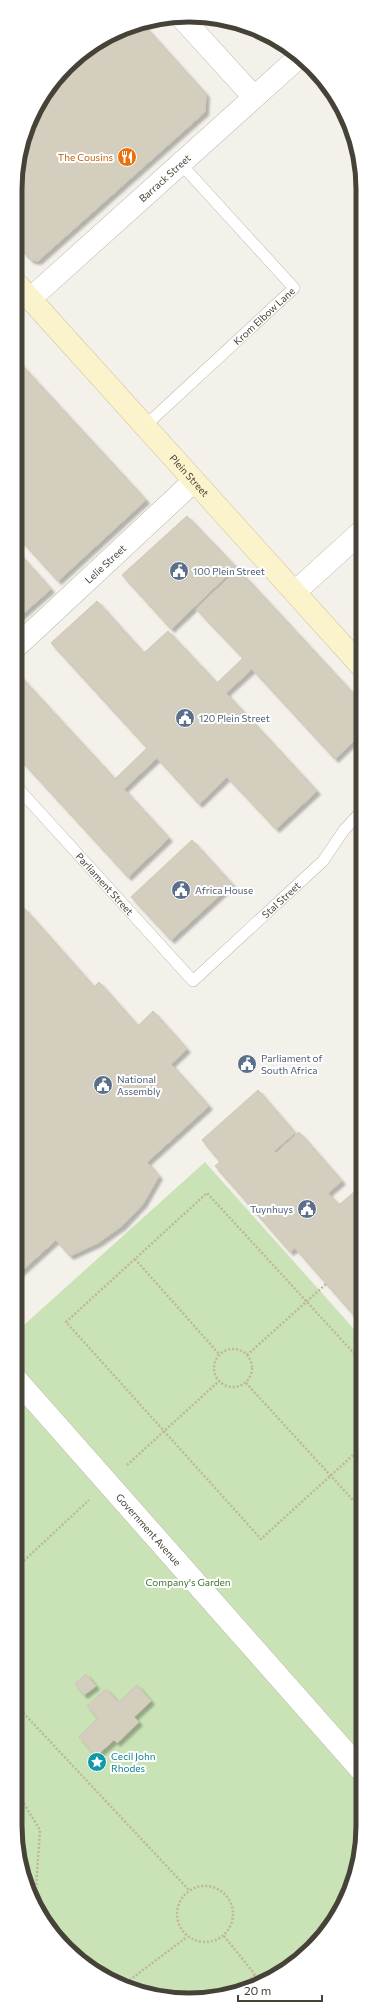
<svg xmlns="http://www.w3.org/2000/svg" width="378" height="2015" font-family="Commissioner,sans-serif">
	<defs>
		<filter id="shadow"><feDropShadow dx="3.5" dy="3.5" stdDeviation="1" flood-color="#0004"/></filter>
	</defs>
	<rect width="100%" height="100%" fill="#f3f1e9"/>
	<path fill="#cae3b6" d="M205,1162L362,1338V1848L345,1903L304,1957L245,1991L178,2000L112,1982L66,1949L28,1892L15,1826V1333Z"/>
	<g fill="#d4cebf" stroke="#cec6b3" filter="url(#shadow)">
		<path d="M141,22L206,94L205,112L38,261L31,260L16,244V167L38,102L83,51Z"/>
		<path d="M16,359L146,500L58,581L16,535Z"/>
		<path d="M187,516L236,567L171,629L122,575Z"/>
		<path d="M16,550L51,589L16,620Z"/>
		<path d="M238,569L362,703V733L335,759L252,669L226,693L317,791L276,829L227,777L199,804L157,758L124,789L169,838L128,877L16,755V678L19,675L115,779L147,748L51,643L97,601L144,653L168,631L217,683L243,658L196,609Z"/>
		<path d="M192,840L232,884L171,940L131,897Z"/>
		<path d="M16,904L21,910L24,908L94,987L99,982L138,1026L153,1011L187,1049L171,1064L209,1106L147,1162L159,1176L143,1204L122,1226L98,1243L70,1256L56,1240L15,1277Z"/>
		<path d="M258,1090L295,1133L274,1151L276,1153L299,1132L342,1181L328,1193L339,1205L362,1185V1328L355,1320L357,1319L295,1248L290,1252L215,1166L220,1162L202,1140Z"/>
		<path d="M86,1674L96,1686L84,1695L75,1684Z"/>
		<path d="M137,1685L151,1701L134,1717L139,1722L117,1743L114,1740L96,1756L79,1737L98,1718L87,1706L106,1689L117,1701H120Z"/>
	</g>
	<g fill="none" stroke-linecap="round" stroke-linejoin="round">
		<g stroke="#beb9ac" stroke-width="12">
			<g id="lane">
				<path id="s1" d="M145,426L294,288L181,164"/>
				<path id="s2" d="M16,786L193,981L323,861L344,830L362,811"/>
			</g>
		</g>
		<g stroke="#beb9ac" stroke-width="23">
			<g id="street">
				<path d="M182,18L254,97"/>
				<path id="s3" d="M30,299L299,57"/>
				<path d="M295,592L362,531"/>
				<path id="s4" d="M16,647L194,481"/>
				<path id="s5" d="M15,1378L362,1771"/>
			</g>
		</g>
		<g stroke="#cec69d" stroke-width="23">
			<g id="secondary">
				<path id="s6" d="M16,283L362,667"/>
			</g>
		</g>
		<g stroke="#beb69f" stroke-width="2.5" stroke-dasharray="2 2" stroke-linecap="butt">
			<path d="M135,1259L219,1354"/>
			<circle cx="233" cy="1368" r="19"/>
			<path d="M247,1355L326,1284"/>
			<path d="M246,1383L362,1510"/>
			<path d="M362,1447L261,1539L66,1322L207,1193L362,1362"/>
			<path d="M127,1465L218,1382"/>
			<path d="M15,1569L89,1500"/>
			<path d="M15,1704L189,1890"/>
			<path d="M15,1802L21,1799L40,1830L35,1902"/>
			<circle cx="205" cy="1914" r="28"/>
			<path d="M224,1936L261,1982"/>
			<path d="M123,1985L187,1937"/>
			<path d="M235,1992L255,1975"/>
		</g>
		<use href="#lane" stroke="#fff" stroke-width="11"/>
		<use href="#street" stroke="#fff" stroke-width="22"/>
		<use href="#secondary" stroke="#faf3cc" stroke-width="22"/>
	</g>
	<defs>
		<g id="restaurant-disc" transform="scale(1)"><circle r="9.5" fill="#e8710a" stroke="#fff"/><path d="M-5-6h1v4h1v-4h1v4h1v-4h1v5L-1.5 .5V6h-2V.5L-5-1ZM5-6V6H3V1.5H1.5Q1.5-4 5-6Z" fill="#fff"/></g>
		<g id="civic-disc" transform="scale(1)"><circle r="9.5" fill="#5c6f8a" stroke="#fff"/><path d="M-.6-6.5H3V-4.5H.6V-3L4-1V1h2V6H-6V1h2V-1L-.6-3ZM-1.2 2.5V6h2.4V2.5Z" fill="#fff"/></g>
		<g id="sight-disc" transform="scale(1)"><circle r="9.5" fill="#0f9aa8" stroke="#fff"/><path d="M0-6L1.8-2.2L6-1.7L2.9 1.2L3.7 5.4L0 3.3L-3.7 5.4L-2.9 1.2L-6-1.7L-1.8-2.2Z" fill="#fff"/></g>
	</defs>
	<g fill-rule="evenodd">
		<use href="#restaurant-disc" x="127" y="157"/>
		<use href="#civic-disc" x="179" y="571"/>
		<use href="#civic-disc" x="185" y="718"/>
		<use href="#civic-disc" x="181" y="890"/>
		<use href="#civic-disc" x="247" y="1064"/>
		<use href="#civic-disc" x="103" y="1085"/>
		<use href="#civic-disc" x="307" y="1209"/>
		<use href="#sight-disc" x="97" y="1762"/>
	</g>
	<g text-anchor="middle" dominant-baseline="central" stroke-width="4" stroke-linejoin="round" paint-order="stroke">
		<g font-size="10" fill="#c56008" stroke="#fff" text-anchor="end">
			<text x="113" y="157">The Cousins</text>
		</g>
		<g font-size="10" fill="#464238" stroke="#fff">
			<text stroke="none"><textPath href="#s3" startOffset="181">Barrack Street</textPath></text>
			<text stroke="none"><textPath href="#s1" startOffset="162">Krom Elbow Lane</textPath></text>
			<text stroke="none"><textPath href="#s6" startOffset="259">Plein Street</textPath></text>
			<text stroke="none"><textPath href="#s4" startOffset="122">Lelie Street</textPath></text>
			<text stroke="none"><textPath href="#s2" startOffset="132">Parliament Street</textPath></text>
			<text stroke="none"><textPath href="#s2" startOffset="383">Stal Street</textPath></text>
			<text stroke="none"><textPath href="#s5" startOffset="202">Government Avenue</textPath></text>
		</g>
		<g font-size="10" fill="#4e5e75" stroke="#fff" text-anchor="start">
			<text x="193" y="571">100 Plein Street</text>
			<text x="199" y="718">120 Plein Street</text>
			<text x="195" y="890">Africa House</text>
			<text x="261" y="1058">Parliament of<tspan x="261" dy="12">South Africa</tspan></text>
			<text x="117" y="1079">National<tspan x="117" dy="12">Assembly</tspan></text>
			<text x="293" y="1209" text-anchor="end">Tuynhuys</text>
		</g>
		<g font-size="10" fill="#437330" stroke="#fff">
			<text x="188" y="1582">Company's Garden</text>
		</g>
		<g font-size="10" fill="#0d838f" stroke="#fff" text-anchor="start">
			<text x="111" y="1756">Cecil John<tspan x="111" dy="12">Rhodes</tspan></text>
		</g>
	</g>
	<path d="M0 0H378V2015H0ZM189 22H189A167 167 0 0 1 356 189V1826A167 167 0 0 1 189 1993H189A167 167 0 0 1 22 1826V189A167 167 0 0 1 189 22Z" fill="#fff" fill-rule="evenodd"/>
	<path fill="none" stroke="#464238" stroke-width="5" d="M189 22H189A167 167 0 0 1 356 189V1826A167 167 0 0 1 189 1993H189A167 167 0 0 1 22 1826V189A167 167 0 0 1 189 22Z"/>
	<path d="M238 1995v6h84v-6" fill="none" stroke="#464238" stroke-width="2"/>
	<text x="244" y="1995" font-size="12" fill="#464238" stroke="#ffffff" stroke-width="3" paint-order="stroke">20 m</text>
</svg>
